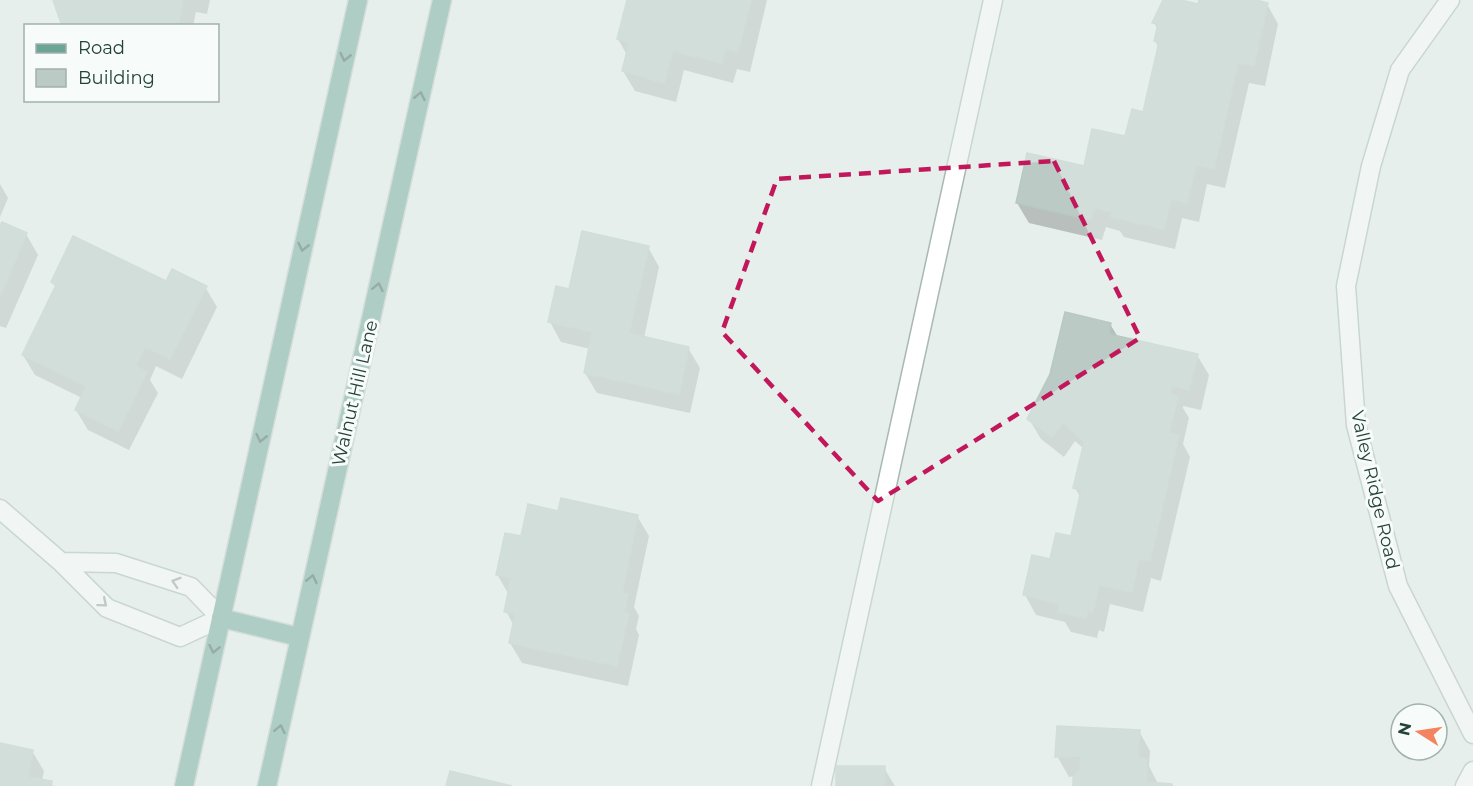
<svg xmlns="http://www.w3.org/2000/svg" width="1473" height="786" font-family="Montserrat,sans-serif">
	<rect width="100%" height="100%" fill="#e6efeb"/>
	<g fill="#0003">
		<path d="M55,0H210L207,14L196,12L193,26H63Z"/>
		<path d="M627,0H767L750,72L737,69L733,83L684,70L676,102L635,91L623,71L627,55L618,39Z"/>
		<path d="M1164,0H1174L1199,6L1200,0H1249L1267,4L1278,24L1265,86L1249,83L1225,188L1207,184L1199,222L1182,218L1175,249L1124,237L1120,231L1106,227L1102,240L1029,223L1017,203L1085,168L1126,138L1144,114L1159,48L1155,41L1158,30L1154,23Z"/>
		<path d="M0,184L8,198L0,217Z"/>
		<path d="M0,227L26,234L38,255L6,328L0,326Z"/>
		<path d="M648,247L659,267L644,338L688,348L700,368L690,413L597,393L585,373L590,349L561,342L550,322L570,291Z"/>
		<path d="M52,282L166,283L205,287L217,307L182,379L156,366L150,380L158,393L129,450L88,430L76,410L82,398L35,375L23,355L56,288Z"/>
		<path d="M1110,324L1118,337L1197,355L1209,375L1201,410L1183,406V408L1189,418L1183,444L1190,457L1161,581L1151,578L1143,612L1110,604L1104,632L1099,630L1097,638L1071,632L1065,622L1036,615L1025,595L1051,561L1072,538L1081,498L1075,488L1084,449L1075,441L1064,457L1041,439L1029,419Z"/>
		<path d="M559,513L637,516L649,536L634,607L639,616L636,629L639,635L628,686L522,663L510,643L514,626L506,611L509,595L497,574L522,538Z"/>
		<path d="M1139,731L1150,751L1149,766L1158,784L1075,786L1076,776L1069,777L1057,756Z"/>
		<path d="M0,745L32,751L44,771L42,781L51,782L53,786H0Z"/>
		<path d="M884,768L895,786H838Z"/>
	</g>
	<g fill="#bbcac4" stroke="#b8c9c2" stroke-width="1.5">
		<path d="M53,0H183L178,26H62Z"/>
		<path d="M627,0H751L738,52L726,49L722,63L673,51L664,83L622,71L629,43L617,39Z"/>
		<path d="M1163,0H1181L1198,4L1199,0H1256L1268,3L1254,66L1238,63L1214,169L1196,165L1187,203L1171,199L1164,229L1111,217L1112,212L1094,208L1091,220L1016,203L1027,153L1084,166L1092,129L1125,136L1132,109L1143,112L1159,42L1154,41L1158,24L1152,23Z"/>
		<path d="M2,222L27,233L0,297V225Z"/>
		<path d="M582,231L649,246L629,333L689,347L679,394L584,373L592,332L548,322L556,286L569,289Z"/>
		<path d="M73,236L166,281L172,269L207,286L170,359L145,347L136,366L147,372L118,431L75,410L86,386L22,355L56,285L51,282Z"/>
		<path d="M1065,312L1111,323L1109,334L1198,354L1189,390L1172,386L1170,395L1178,396L1169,433L1179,435L1150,561L1139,559L1132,592L1099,585L1093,613L1088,611L1086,618L1058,612L1060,604L1023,595L1032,555L1050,559L1056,533L1071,536L1081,490L1073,488L1084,442L1063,422L1052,437L1027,419L1050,374Z"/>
		<path d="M561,498L638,515L622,593L628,594L624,613L629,614L617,666L509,643L515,614L504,612L511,578L496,575L505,533L521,536L528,504L558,511Z"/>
		<path d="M1057,726L1140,730L1138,758L1147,759V782L1172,784V786H1073V778L1080,769V756L1055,757Z"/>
		<path d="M0,743L33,750L28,777L52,781L51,786H0Z"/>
		<rect x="836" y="766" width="49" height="20"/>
		<path d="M450,771L512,786H446Z"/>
	</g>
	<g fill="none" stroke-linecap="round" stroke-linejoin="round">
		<g stroke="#a8b8b2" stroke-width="21">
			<g id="minor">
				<path d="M1450,0L1400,70L1371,166L1346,286L1356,425L1398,586L1473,734"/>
				<path d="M0,509L61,562L107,608L180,637L221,618L191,587L116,563L61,562"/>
				<path d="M821,786L993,0"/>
				<path d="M1465,786L1473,771"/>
			</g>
		</g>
		<g stroke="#c2cac8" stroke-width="21">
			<g id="major">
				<path d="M221,618L299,637"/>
				<path d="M184,786L358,0"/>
				<path d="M267,786L442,0"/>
			</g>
		</g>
		<use href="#minor" stroke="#fff" stroke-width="18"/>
		<use href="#major" stroke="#6aa596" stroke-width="18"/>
	</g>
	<defs><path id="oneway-chevron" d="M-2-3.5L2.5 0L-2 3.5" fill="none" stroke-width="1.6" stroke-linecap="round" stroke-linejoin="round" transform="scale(1.5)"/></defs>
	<g stroke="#365b51">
		<use href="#oneway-chevron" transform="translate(345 57) rotate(103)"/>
		<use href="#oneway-chevron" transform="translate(420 96) rotate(-78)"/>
		<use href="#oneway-chevron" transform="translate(303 247) rotate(103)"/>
		<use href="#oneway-chevron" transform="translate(378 287) rotate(-78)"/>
		<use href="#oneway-chevron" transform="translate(261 438) rotate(103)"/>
		<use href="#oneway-chevron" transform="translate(312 579) rotate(-77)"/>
		<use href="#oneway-chevron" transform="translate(214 649) rotate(102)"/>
		<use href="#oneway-chevron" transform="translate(280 729) rotate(-78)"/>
	</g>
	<g stroke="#92a09c">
		<use href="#oneway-chevron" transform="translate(176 582) rotate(-162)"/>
		<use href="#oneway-chevron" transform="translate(103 603) rotate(40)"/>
	</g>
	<path d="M0 0H1473V786H0ZM1054,161L1140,338L878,501L722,332L777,179Z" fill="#e6efeb" fill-opacity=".55" fill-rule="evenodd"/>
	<path fill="none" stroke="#c2185b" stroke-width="4.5" stroke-dasharray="12 8" stroke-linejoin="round" d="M1054,161L1140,338L878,501L722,332L777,179Z"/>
	<g text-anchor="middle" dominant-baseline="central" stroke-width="6" stroke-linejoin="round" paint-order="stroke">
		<g font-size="18" fill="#24423a" stroke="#f7fbf9">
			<text transform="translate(355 393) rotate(-77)">Walnut Hill Lane</text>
			<text transform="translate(1375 490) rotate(77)">Valley Ridge Road</text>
		</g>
	</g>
	<rect x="24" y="24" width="195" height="78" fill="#f7fbf9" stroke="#a3b1ad" stroke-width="1.5"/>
	<rect x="36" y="44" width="30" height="9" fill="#6aa596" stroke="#a3b1ad" stroke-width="1.5"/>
	<text x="78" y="54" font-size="18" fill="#24423a">Road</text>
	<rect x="36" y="69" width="30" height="18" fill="#bbcac4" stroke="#a3b1ad" stroke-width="1.5"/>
	<text x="78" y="84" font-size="18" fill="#24423a">Building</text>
	<g transform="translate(1419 732) rotate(282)"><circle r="28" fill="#f7fbf9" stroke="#a3b1ad" stroke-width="1.5"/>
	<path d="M0-4.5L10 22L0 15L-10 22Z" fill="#f4845f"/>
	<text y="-9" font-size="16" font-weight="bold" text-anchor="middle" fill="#24423a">N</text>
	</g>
</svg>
